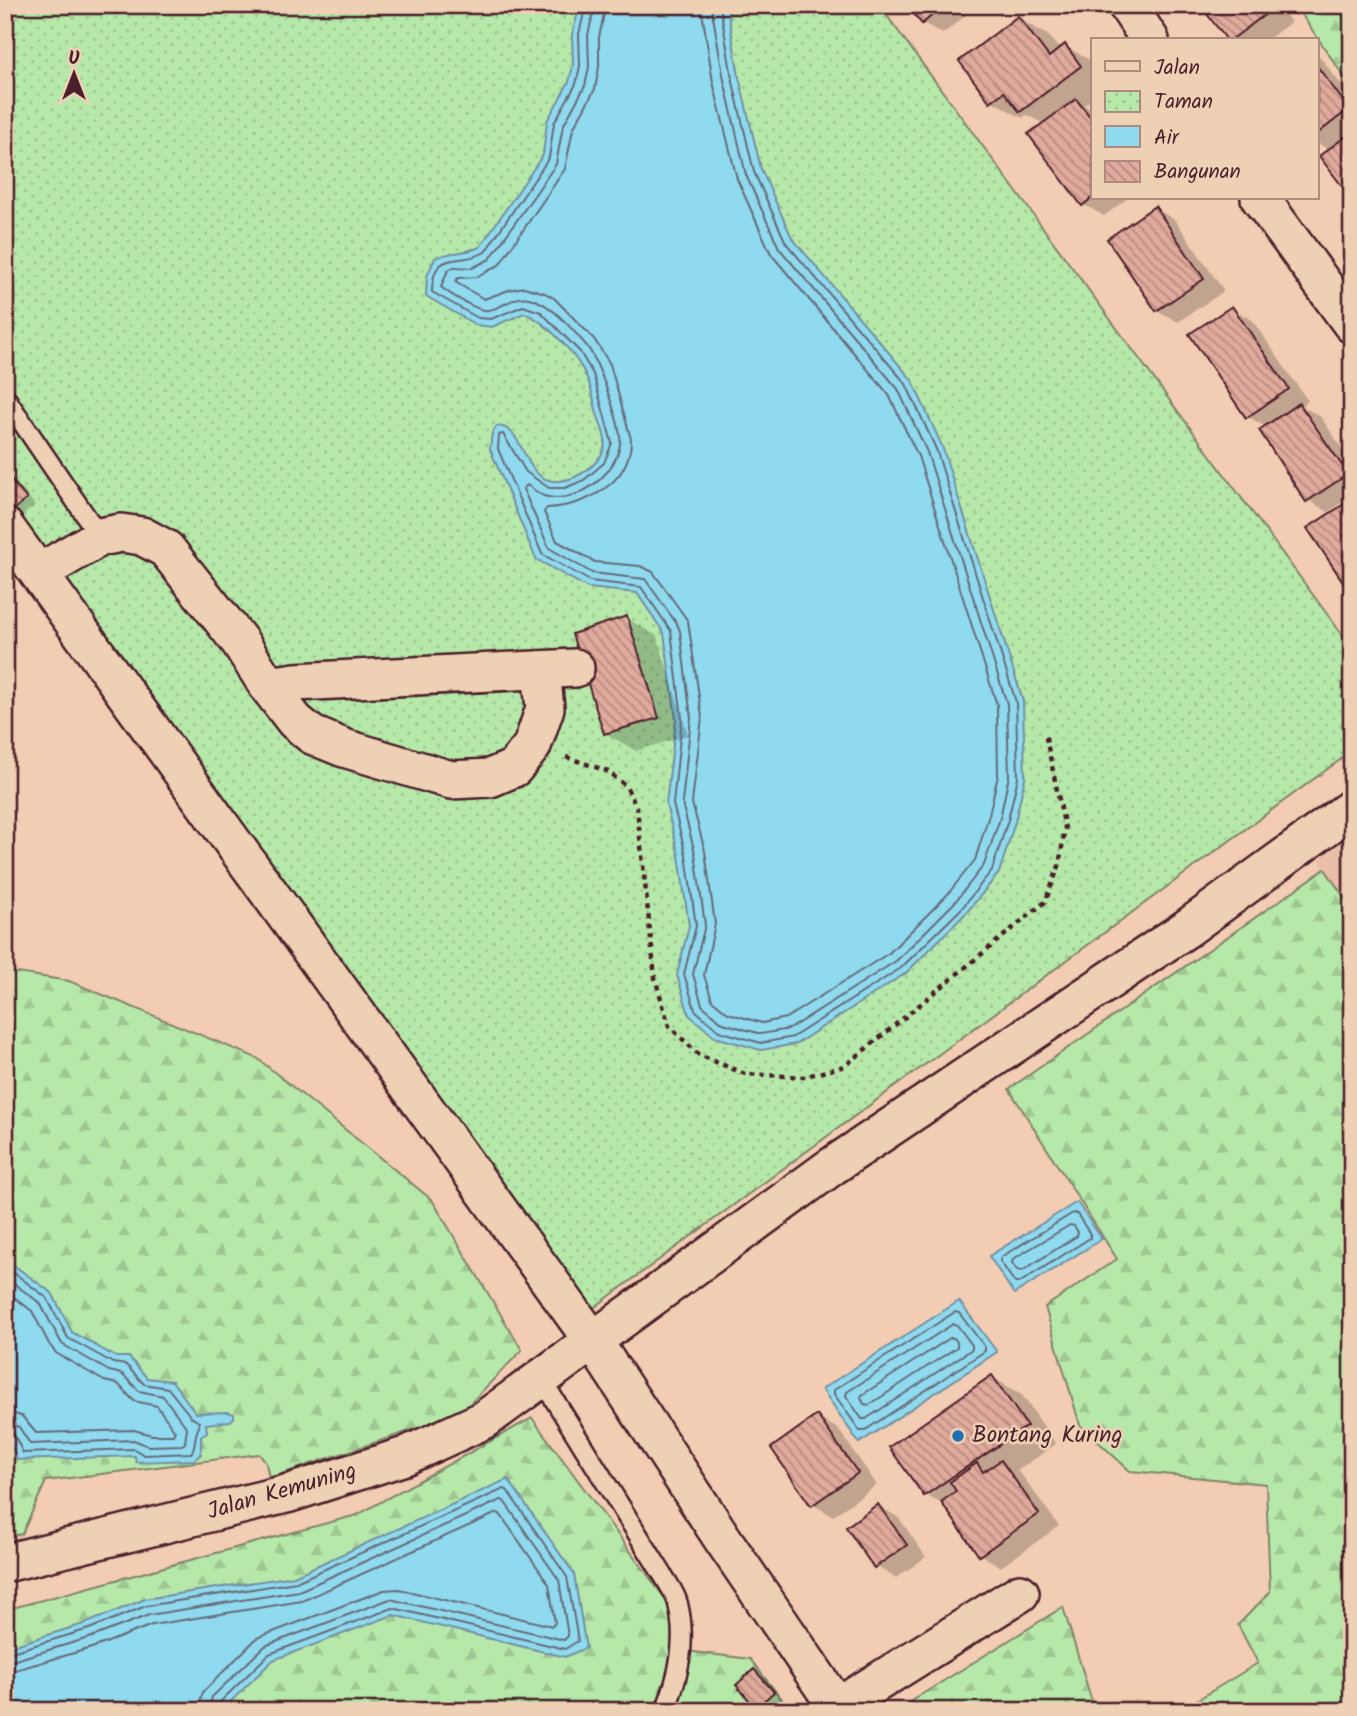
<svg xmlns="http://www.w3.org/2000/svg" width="1357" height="1716" font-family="Kalam,sans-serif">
	<defs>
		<pattern id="forest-firs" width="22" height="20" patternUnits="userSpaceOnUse" patternTransform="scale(1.75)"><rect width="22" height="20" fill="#b6e9a9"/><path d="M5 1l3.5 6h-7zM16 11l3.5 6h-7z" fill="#9ec792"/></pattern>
		<pattern id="park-dots" width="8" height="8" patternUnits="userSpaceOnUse" patternTransform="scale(1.75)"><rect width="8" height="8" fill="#b6e9a9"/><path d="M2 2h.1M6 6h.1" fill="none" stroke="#9ec792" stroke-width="1.8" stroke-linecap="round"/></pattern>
		<pattern id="building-back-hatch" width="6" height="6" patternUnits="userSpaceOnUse" patternTransform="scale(1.75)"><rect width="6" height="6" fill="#e0aa9c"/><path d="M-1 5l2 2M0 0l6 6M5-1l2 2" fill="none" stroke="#b88a7f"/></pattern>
	</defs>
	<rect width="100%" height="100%" fill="#f2cdb3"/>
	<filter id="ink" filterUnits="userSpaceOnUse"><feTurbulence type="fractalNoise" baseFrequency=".0143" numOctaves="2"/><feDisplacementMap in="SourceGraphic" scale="14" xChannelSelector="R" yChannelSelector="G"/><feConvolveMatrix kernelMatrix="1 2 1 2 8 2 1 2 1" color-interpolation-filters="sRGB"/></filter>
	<g filter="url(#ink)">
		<path fill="#eabfa9" d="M1352,831V909L1317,857Z"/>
		<g fill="url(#forest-firs)" stroke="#80846a" stroke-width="2">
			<path d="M1295,5H1352V88Z"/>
			<path d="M1325,869L1352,909V1711H1179L1258,1663L1238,1625L1270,1592L1266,1484L1130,1471L1080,1425L1045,1307L1117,1259L1009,1089Z"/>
			<path d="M5,971L69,981L257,1058L432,1200L522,1350L460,1414L269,1478L266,1463L259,1454L46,1481L22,1534L5,1537Z"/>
			<path d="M532,1418L675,1612L677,1650L750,1659L791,1711H5V1610L357,1515Z"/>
			<path d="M1063,1607L1093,1705L1111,1711H895Z"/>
		</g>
		<path fill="url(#park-dots)" stroke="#80846a" stroke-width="2" d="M5,5H879L1352,648V751L592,1309L5,517Z"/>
		<g fill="#8fdaef" stroke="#738fa1" stroke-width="2">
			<path d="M580,5H727L739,77L761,169L792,238L912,380L942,446L1023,701L1025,778L1015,822L999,873L967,912L906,973L796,1044L761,1050L715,1037L689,1015L677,975L689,926L679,856L666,804L676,719L664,633L637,593L588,588L536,559L490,449L492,433L497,426C527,426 521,485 560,481C579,479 606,461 605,440C604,432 600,422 597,414C594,402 592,389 587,378C578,356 546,321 524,313L492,327L476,325L426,296L427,276L435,258C451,251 465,254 480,247L543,155L547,121L569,82L573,66L572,34Z"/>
			<path d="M1077,1202L1102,1239L1014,1294L989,1256Z"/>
			<path d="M5,1259L52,1293L72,1332L116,1357H129L147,1378L172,1381L196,1413L228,1412L234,1414V1418L230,1421L206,1424L207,1432L201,1436V1454L194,1460L136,1462L135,1456L17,1460L5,1430Z"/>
			<path d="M959,1301L997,1352L859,1443L822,1389Z"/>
			<path d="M508,1479L574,1574L586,1648L565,1657L393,1615L273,1660L221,1711H5V1648L87,1623L145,1599L294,1576Z"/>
		</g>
		<g fill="#0003">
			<path d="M908,5H978L943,34L923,23Z"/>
			<path d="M1202,5H1278L1291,22L1267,40H1229Z"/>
			<path d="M1018,18L1049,36L1060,50L1065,46L1093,62V98L1084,105L1093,110V198H1128L1104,216L1083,204L1044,124L1027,115L1022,118L992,101Z"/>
			<path d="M1317,53L1352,99V196L1330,150L1317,143Z"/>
			<path d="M1155,208L1175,220L1224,291L1178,322L1157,310Z"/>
			<path d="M1232,308L1252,320L1308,401L1301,406L1320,416L1352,463V496L1328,512L1308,500L1266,427L1247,416Z"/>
			<path d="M5,468L35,505L20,517L5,506Z"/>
			<path d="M626,618L657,636L688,735L636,751L605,733Z"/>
			<path d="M992,1377L1022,1395L1056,1444L1017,1471L1021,1474L1059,1526L1001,1567L981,1555L947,1507L926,1495L891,1447Z"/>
			<path d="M817,1417L838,1429L877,1485L833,1516L812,1504Z"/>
			<path d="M879,1506L899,1518L926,1557L896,1578L876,1566Z"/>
			<path d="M754,1671L764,1677L783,1698L768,1711L757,1706Z"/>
		</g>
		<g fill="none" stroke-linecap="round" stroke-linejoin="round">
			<g stroke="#666a79" stroke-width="2">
				<path d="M586,5L579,34L580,66L576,84L554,123L549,158L485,252C460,267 433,247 432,292L478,318L491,319L523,306L541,312L580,352L593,374L612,443L604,463L584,480L565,488H549L526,472L503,434L499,435L498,449L542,554L590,581L641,587L671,631L682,718L673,804L686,855L696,926L684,974L695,1010L719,1031L761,1043L793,1037L901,968L962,908L992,870L1008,820L1018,777L1016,702L936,449L906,384L786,243L754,172L732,78L720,5"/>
				<path d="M595,5L588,35L589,67L585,86L563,126L556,164L490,259L472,268L454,267L448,270L441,287C449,294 479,312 488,310C502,309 513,295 529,298C551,303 571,328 586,345C597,358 623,428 620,444C616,475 576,506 544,496C538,494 532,488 527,485L523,489L549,548L592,573L645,579L677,624L680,631L691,718L682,803L695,853L705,925L693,974L702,1005L723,1023L761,1034L789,1029L896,961L955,902L984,865L1000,818L1009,776L1007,704L927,452L898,389L779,248L746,175L724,80L711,5"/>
				<path d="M606,5L599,37V67L595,89L573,129L565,169L499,265L477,277L458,278L455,282L484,299L509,290L524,287L545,293L554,298L594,339L610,364L631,439C631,484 585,506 547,508L544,512L557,541L595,562L640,566L653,572L688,621L702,717L692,803L705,851L715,924L704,975L712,1000L728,1013L762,1023L786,1018L889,953L947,895L975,860L989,815L998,775L997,705L918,456L889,395L771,254L737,179L713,82L701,5"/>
				<path d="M1073,1213L1077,1214L1090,1234V1238L1019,1283H1015L1000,1261L1001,1257Z"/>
				<path d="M1070,1225L1074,1226L1078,1232L1077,1236L1022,1271L1017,1270L1012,1263L1013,1259Z"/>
				<path d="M5,1266L47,1298L68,1338L113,1363L126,1365L144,1384L168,1388L191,1417L199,1422V1427C193,1436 197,1447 191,1453L144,1455L134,1449L23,1453L14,1434L5,1431"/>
				<path d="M5,1277L40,1303L62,1344L109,1371L122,1374L139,1391L163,1396L187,1428L185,1443L182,1445L148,1446L134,1440L30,1444L19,1427L5,1422"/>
				<path d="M5,1290L32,1311L49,1344L56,1353L104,1381L118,1384L134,1401L157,1406L175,1431L173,1435H152L134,1430L36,1433L22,1416L5,1412"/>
				<path d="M955,1312L959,1313L985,1347V1351L864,1431H860L834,1394V1390Z"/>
				<path d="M953,1324L957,1325L972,1345V1349L866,1419H862L846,1396L847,1392Z"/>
				<path d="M950,1338H954L957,1342V1347L869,1405L864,1404L861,1398L862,1395Z"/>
				<path d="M5,1654L89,1629L146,1606L296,1582L504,1489L507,1490L567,1577L578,1641L565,1649L393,1608L269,1654L219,1703L217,1711"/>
				<path d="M5,1663L92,1637L149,1615L299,1591L501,1500L504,1501L559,1580L568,1636L564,1640L390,1599L265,1646L212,1697L208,1711"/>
				<path d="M5,1673L95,1647L152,1625L302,1601L497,1513L500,1514L549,1584L555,1623L552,1626L399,1589L384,1590L257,1638L203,1692L197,1711"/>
			</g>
		</g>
		<g fill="url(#building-back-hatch)" stroke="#4a1f2b" stroke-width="2">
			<path d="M906,5H944L922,24Z"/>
			<path d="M1200,5H1268L1271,10L1231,40H1227Z"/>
			<path d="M1018,16L1049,57L1065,44L1081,66L1020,112L1004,92L990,102L959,61Z"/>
			<path d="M1317,66L1349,109L1317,134Z"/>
			<path d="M1076,99L1093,120V197L1082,206L1028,134Z"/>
			<path d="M1352,132V199L1319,156Z"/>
			<path d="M1155,206L1204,279L1156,311L1107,239Z"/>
			<path d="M1232,306L1289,389L1246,418L1189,334Z"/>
			<path d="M1299,403L1348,474L1306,502L1259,430Z"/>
			<path d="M5,472L27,499L9,513L5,508Z"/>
			<path d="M1352,499V582L1346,586L1307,528Z"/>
			<path d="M627,616L659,718L604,734L572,634Z"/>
			<path d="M992,1375L1027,1426L924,1496L889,1447Z"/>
			<path d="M817,1415L858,1473L811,1506L771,1448Z"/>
			<path d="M1001,1460L1039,1514L979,1556L941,1502L956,1491L950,1482L977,1463L983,1472Z"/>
			<path d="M878,1504L907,1545L874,1568L846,1527Z"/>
			<path d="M754,1669L774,1692L756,1708L736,1685Z"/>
		</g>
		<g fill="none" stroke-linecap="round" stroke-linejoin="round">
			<g stroke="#4a1f2b" stroke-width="23">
				<g id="service">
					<path d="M5,397L100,537"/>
					<path d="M542,1380L663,1575C668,1584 676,1594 678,1604C687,1641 679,1676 665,1711"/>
				</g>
			</g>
			<g stroke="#4a1f2b" stroke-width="42">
				<g id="minor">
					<path d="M1127,5L1150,40"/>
					<path d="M1260,198L1352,324"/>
					<path d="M5,527L593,1341L722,1538L840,1711"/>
					<path d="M39,573L100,537L121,533L142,536L166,549L240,642L268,686L295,682L575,668"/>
					<path d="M268,686L295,721L312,735L344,748L451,780L490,778L514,768L532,746L545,708L541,670"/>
					<path d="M5,1563L290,1493L405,1456L484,1420L831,1167L1186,929L1352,808"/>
					<path d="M838,1707L1020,1593"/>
				</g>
			</g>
			<path stroke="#4a1f2b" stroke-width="4.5" stroke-dasharray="5 5" stroke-linecap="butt" d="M566,757L607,771L626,786L637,808L655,978L669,1026L699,1055L745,1074L803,1077L845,1066L1045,902L1059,866L1065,828L1045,733"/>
			<use href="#service" stroke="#eed1b4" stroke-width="18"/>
			<use href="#minor" stroke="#eed1b4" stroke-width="37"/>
		</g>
	</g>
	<circle fill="#1f6fb2" stroke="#eed1b4" stroke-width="2.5" cx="958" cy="1436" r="7"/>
	<g text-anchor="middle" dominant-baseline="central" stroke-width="5" stroke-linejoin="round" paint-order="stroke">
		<g font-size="23" fill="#4a1f2b" stroke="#eed1b4" text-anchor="start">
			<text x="972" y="1436">Bontang Kuring</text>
		</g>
		<g font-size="23" fill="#4a1f2b" stroke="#eed1b4">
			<text transform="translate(282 1492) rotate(-16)">Jalan Kemuning</text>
		</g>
	</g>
	<rect width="1357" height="1716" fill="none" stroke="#eed1b4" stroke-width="28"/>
	<rect x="14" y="14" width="1329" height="1688" fill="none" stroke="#4a1f2b" stroke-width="2.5" filter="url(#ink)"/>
	<rect x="1091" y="38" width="228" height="161" fill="#eed1b4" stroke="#ac8a7d" stroke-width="2"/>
	<rect x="1105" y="61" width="35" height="10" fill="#eed1b4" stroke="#ac8a7d" stroke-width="2"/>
	<text x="1154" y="74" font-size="21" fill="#4a1f2b">Jalan</text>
	<rect x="1105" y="91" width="35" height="21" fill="url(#park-dots)" stroke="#ac8a7d" stroke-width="2"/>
	<text x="1154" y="108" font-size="21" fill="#4a1f2b">Taman</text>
	<rect x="1105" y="126" width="35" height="21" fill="#8fdaef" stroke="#ac8a7d" stroke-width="2"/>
	<text x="1154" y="144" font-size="21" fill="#4a1f2b">Air</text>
	<rect x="1105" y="161" width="35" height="21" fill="url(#building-back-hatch)" stroke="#ac8a7d" stroke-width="2"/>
	<text x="1154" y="178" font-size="21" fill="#4a1f2b">Bangunan</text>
	<g transform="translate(74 74)" stroke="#eed1b4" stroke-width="5" paint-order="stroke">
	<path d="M0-5L12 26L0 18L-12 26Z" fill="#4a1f2b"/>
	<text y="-10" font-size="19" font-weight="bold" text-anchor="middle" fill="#4a1f2b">U</text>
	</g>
</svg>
